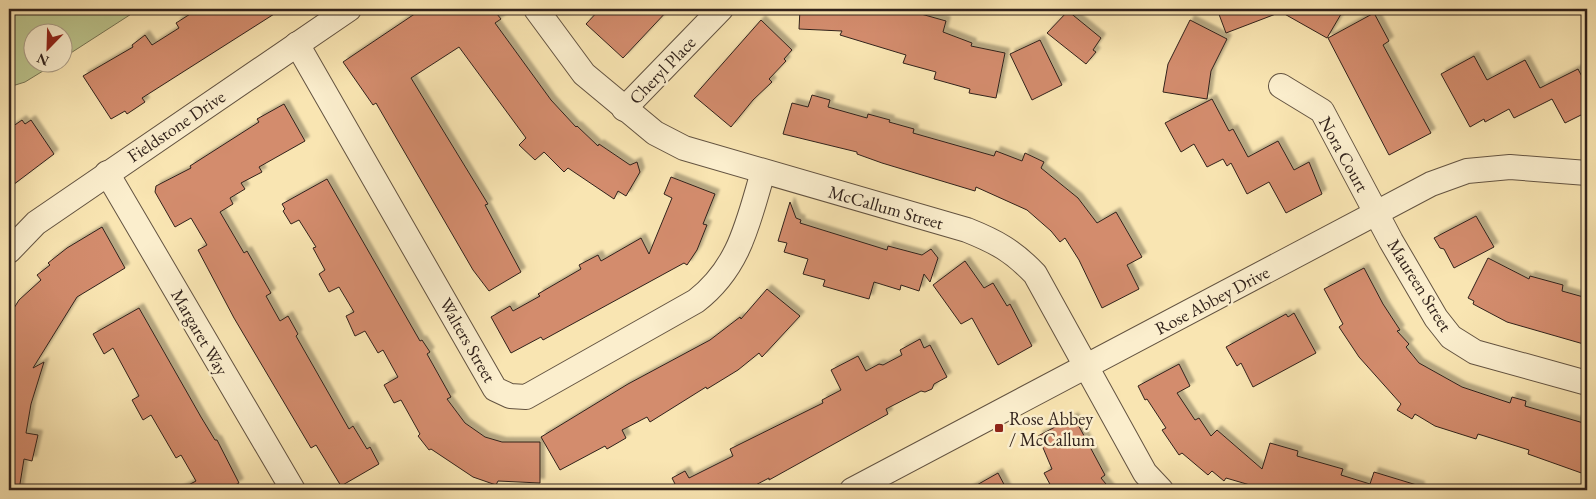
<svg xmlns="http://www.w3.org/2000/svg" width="1596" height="499" font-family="'EB Garamond',serif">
	<defs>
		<filter id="shadow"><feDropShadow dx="4.5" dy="-4.5" stdDeviation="1" flood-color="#0004"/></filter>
	</defs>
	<rect width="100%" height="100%" fill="#f9e5b2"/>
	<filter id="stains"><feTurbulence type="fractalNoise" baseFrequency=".004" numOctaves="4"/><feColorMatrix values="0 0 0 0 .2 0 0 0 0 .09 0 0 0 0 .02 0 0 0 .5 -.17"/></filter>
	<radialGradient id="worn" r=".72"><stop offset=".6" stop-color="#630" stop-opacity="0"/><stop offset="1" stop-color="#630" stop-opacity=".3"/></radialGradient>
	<path fill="#bcc58d" stroke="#767454" d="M9,9H139L63,58L62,32H32V62L56,63L25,82L9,87Z"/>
	<g fill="#d38c6d" stroke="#31221b" filter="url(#shadow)">
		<path d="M198,9H282L142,98L145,102L127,114L125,111L111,119L83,76L133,47L132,45L145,35L152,45L179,28L176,23Z"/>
		<path d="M422,9H493L501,19L495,23L551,100L576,127L577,126L598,146L599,144L630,165L637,162L640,172L626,196L618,191L614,199L568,168L564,172L544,152L535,160L519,145L526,138L459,47L411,78L488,204L485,205L521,272L489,291L473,270L376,103L373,105L343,62Z"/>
		<path d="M600,9H669L623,58L586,24Z"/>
		<path d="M800,9H915L914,12L946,21L943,32L972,43L971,46L1005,53L996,98L969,93L970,89L934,79L936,72L903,63L906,55L840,35L842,31L799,29Z"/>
		<path d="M1217,9H1344L1327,38L1281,12L1226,33Z"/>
		<path d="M1068,11L1101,38L1093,50L1096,52L1086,64L1047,33Z"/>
		<path d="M1374,13L1389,41L1383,45L1431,133L1389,155L1328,38Z"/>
		<path d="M761,20L792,50L784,59L786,61L769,79L772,82L753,100L731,127L694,96Z"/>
		<path d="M1190,20L1227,39L1211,71L1207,99L1163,92L1168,64Z"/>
		<path d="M1040,40L1062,85L1032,100L1010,54Z"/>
		<path d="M1474,56L1487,80L1525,60L1540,88L1578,69L1587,86V112L1565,123L1552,99L1514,118L1509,109L1485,122L1484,119L1470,127L1441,74Z"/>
		<path d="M812,95L830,100L828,107L867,118L868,114L890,120L889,122L914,129L913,133L994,156L996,151L1022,161L1025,153L1044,162L1041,168L1078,198L1097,223L1116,212L1142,257L1127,265L1139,289L1102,308L1079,260L1065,238L1060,242L1051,231L1027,210L976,187L975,191L882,163L857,154V152L783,134L792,103L808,107Z"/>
		<path d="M1212,99L1229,131L1233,129L1248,157L1278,141L1294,170L1309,162L1322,194L1286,213L1269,182L1247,194L1231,163L1227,166L1223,159L1207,167L1194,144L1181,152L1165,123Z"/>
		<path d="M284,104L305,141L259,167L262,172L241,183L245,189L230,198L233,204L220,212L244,253L247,251L271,293L266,296L280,321L288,316L298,334L296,336L349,429L353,426L367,449L370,447L379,464L341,486L316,445L311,448L234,318L198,250L207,245L191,218L175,227L155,192L156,186L191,168L190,166L259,122L257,119Z"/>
		<path d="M22,120L25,124L31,120L54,154L9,188V129Z"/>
		<path d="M671,177L715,194L703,224L707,225L697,250L687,265L684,263L543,340L541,337L511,353L491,317L510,306L513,311L540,296L538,294L581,269L579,265L598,255L601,261L641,238L649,254L672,198L664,194Z"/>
		<path d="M327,179L420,341L422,340L430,352L427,354L451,397L447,399L465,423L485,437L502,442H540V483L498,481L496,485L473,477L431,449L429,450L418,436L420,434L401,400L394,403L384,385L398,377L383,350L378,353L365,331L355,336L346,316L354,312L339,287L329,292L319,274L325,270L313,248L316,247L299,220L291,224L283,211L285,209L282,204Z"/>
		<path d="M790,202L796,218L801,220L800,223L887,250L888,246L922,255L931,249L938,258L930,282L924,274L919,291L901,285L900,290L874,282L869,299L823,286L825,280L803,274L808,259L784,252L787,243L778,241Z"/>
		<path d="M1476,216L1494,247L1454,268L1444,249L1440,248L1434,238Z"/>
		<path d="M102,227L125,268L77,297L33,368L44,362L31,404L26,433L38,435L32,461L24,459L19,490H9V316L19,300L41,280L37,275L50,265L48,263L67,248Z"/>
		<path d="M1488,258L1529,279L1530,276L1563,285L1562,291L1587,298V345L1507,322L1473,304L1474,301L1468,298Z"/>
		<path d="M965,261L984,288L993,283L1007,306L1010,304L1032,346L998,365L972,318L961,324L933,285Z"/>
		<path d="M1364,268L1383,304L1400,330L1397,331L1409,344L1406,347L1419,363L1462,387L1510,403L1512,397L1526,401L1525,406L1587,424V475L1528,454L1529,450L1478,434L1476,439L1435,426L1415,414L1412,419L1397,410L1401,404L1359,357L1339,327L1343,324L1324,289Z"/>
		<path d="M767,289L800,316L762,357L759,353L738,370L707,389L706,387L650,422L647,417L622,430L626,438L607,449L605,446L560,470L541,437L628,384L710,340L740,317L741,319Z"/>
		<path d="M139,308L201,417L215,440H217L239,483L226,490H179L196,481L181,455L176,458L151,415L143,420L132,400L139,396L113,348L104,354L93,334Z"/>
		<path d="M1294,313L1316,353L1253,387L1241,363L1237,366L1226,347L1286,314L1288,317Z"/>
		<path d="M920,339L924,348L930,345L947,377L934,384L932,389L925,392L921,391L886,409L888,414L769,480V478L746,490H668L676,486L672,478L685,471L689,478L733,456L730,449L823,403L822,400L841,390L831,370L858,356L866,371L879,364L883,365L902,355L900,350Z"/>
		<path d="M1179,364L1190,386L1177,393L1195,420L1199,418L1211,436L1217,430L1262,469L1270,443L1298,451L1297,456L1343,469L1341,475L1370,484L1374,472L1420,486V490H1267L1226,478L1224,481L1212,471L1208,475L1182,453L1179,455L1162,430L1166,428L1147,399L1145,400L1138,386Z"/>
		<path d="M1074,417L1105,475L1101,478L1111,490H1053L1044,473L1052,469L1038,436Z"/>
		<path d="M998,473L1007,490H968Z"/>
	</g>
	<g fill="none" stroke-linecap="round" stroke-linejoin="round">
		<g stroke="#635341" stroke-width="26">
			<g id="minor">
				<path d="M536,9L584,74L655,133L684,148L967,230C997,242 1013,251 1035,274L1145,473L1161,490"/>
				<path d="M297,44L495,389L510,396L526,397L696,301C740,267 748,222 763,172"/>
				<path d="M1281,86L1322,111L1391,241L1436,318L1451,337L1475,352L1587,383"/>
				<path d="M624,109L721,9"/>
				<path d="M107,173L293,490"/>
				<path d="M9,251L36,223L349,9"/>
				<path d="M852,490L1431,184L1467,171L1510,167L1587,173"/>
			</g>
		</g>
		<use href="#minor" stroke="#fbeecd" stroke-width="24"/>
	</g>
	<rect fill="#8f2418" stroke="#fbeecd" stroke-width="2" x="994" y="423" width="10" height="10" rx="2.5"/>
	<g text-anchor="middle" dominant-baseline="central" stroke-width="5" stroke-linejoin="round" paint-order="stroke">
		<g font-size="18" fill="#31221b" stroke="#fbeecd">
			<text transform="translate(662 70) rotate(-46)">Cheryl Place</text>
			<text transform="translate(176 126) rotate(-34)">Fieldstone Drive</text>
			<text transform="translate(1344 154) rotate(61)">Nora Court</text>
			<text transform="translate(886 207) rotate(16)">McCallum Street</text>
			<text transform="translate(1420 285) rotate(58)">Maureen Street</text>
			<text transform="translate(1212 300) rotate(-28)">Rose Abbey Drive</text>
			<text transform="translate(200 332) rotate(60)">Margaret Way</text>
			<text transform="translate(468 340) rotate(60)">Walters Street</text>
		</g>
		<g font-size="18" fill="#31221b" stroke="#fbeecd" text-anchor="start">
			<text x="1009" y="418">Rose Abbey<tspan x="1009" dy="21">/ McCallum</tspan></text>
		</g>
	</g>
	<rect width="1596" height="499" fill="none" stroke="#f9e5b2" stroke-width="30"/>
	<rect x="10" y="10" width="1576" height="479" fill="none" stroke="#31221b" stroke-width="2.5"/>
	<rect x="15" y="15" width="1566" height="469" fill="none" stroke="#31221b"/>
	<g transform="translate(48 48) rotate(203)"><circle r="24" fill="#fbeecd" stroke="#aa9c86"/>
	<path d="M0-4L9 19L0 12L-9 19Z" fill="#8f2418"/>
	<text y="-8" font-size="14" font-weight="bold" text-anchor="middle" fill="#31221b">N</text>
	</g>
	<rect width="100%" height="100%" filter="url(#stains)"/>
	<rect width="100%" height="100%" fill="url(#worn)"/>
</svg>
